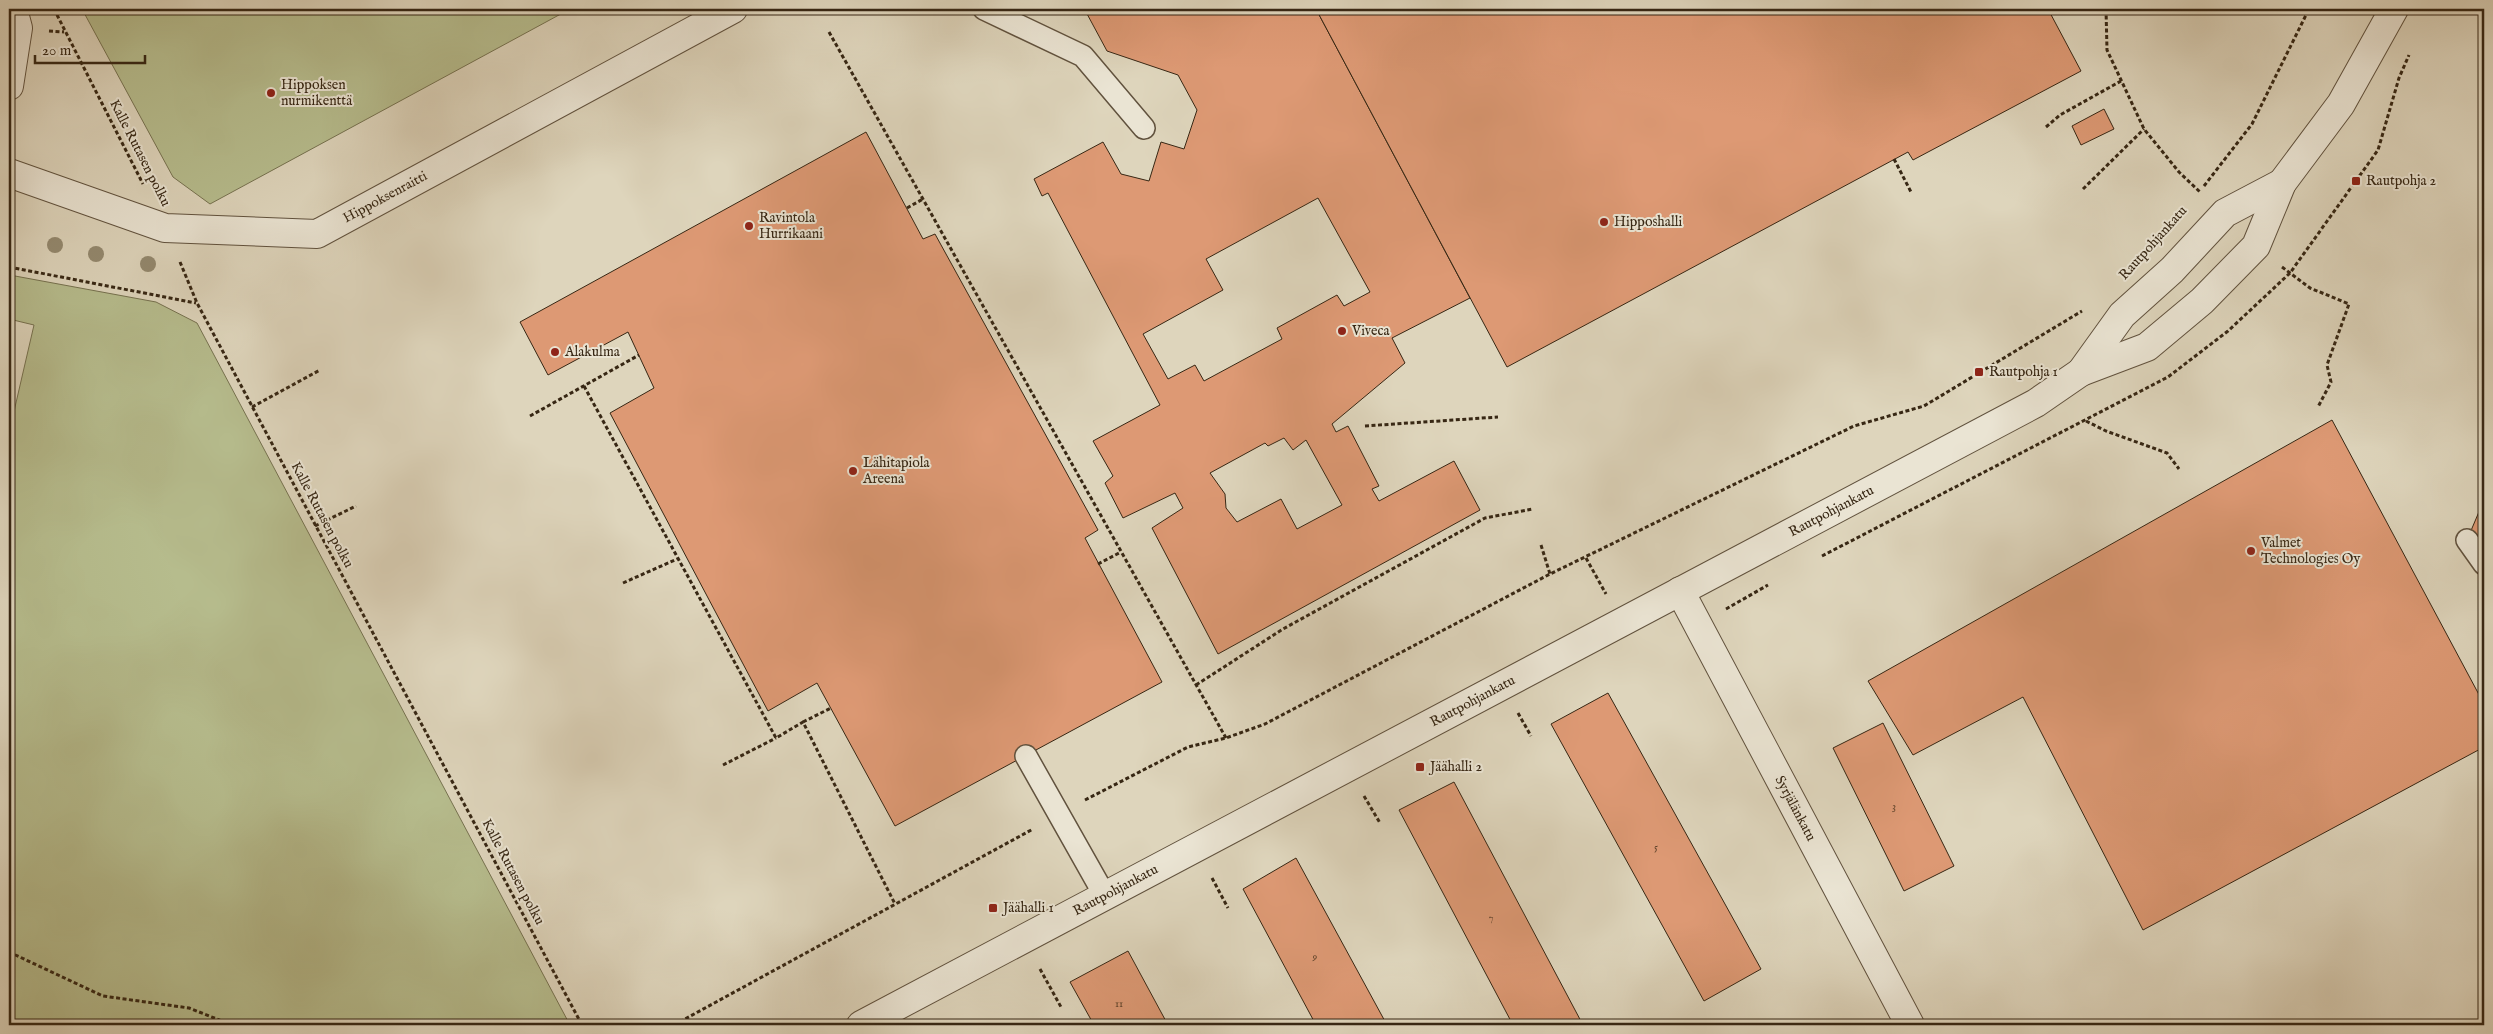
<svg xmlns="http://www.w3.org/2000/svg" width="2493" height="1034" font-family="'IM FELL English',serif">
	<rect width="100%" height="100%" fill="#ded5bc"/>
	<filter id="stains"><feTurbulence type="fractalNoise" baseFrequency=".004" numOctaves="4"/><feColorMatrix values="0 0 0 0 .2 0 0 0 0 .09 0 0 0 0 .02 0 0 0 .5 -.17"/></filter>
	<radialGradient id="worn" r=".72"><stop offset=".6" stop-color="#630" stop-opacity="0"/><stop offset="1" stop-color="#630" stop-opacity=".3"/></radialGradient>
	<g fill="#b6bc8d" stroke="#767250">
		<path d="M82,9H570L210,204L173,177Z"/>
		<path d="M15,276L156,302L197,323L570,1025H9V433L34,325L9,319V277Z"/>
	</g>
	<g fill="#dd9974" stroke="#372714" fill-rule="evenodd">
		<path d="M1091,9H1316L1470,298L1392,338L1405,363L1332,424L1336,432L1348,426L1379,486L1372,489L1379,501L1454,461L1480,510L1218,654L1152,528L1183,508L1175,493L1123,518L1105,483L1113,476L1093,441L1160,405L1048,193L1042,196L1034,179L1103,142L1121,174L1149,181L1161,142L1184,149L1197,110L1178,75L1107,51L1086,12ZM1318,198L1370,292L1344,306L1337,295L1277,328L1282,339L1204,381L1195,365L1168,379L1143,334L1223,290L1206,259ZM1284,438L1293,450L1306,440L1342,505L1297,529L1281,499L1237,522L1226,508L1225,494L1210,473L1265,443L1268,446Z"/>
		<path d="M1316,9H2048L2081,71L1913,160L1908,152L1507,367Z"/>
		<path d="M2104,109L2114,129L2081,145L2072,126Z"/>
		<path d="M866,132L923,239L935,234L1098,530L1085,538L1162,682L895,826L817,683L768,711L610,413L654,388L628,332L548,375L520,322Z"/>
		<path d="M2332,420L2484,704V747L2143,930L2023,697L1913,755L1868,681Z"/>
		<path d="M2484,500V547L2467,540Z"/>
		<path d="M1608,693L1761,969L1704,1001L1551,724Z"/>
		<path d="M1883,723L1954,866L1904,891L1833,748Z"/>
		<path d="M1454,782L1583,1025H1513L1399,810Z"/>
		<path d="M1296,858L1387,1025H1316L1243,889Z"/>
		<path d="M1128,951L1168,1025H1094L1070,982Z"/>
	</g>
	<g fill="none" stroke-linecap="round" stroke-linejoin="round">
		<g stroke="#61523e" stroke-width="24">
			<g id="service">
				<path d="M984,9L1083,56L1144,128"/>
				<path d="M2467,540L2484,564"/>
				<path d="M1026,756L1105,896"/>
			</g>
		</g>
		<g stroke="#61523e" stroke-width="30">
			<g id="minor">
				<path d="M9,86L18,28L13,9"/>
				<path id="s1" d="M9,173L165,228L317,234L733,9"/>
				<path id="s2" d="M1680,591L1910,1025"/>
			</g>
		</g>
		<g stroke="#61523e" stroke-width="30">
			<g id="tertiary">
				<path d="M2081,372L2122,315L2172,270L2225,213L2282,183"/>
				<path id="s3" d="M861,1025L2036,403L2081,372L2147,347L2202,301L2256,246L2282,183L2341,104L2394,9"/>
			</g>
		</g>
		<g stroke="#372714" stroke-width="3" stroke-dasharray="4 2.5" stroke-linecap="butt">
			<path d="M54,9L143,184"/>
			<path d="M2106,9L2107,50L2144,129L2179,172L2200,192"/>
			<path d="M49,31L64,32"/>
			<path d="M829,32L1226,738"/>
			<path d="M2046,127L2060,115L2121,81"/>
			<path d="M1894,159L1911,192"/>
			<path d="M2204,186L2252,124L2309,9"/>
			<path d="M2083,189L2144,129"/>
			<path d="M907,208L923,199"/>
			<path d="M180,262L197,303L582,1025"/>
			<path d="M9,267L196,303"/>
			<path d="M2282,267L2310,288L2349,304L2327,365L2331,382L2318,407"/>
			<path d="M584,386L776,738L803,722L895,904"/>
			<path d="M252,407L320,370"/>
			<path d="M530,416L639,355"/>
			<path d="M2086,421L2106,431L2167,453L2179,469"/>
			<path d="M1365,426L1498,417"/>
			<path d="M315,526L356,506"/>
			<path d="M1541,545L1550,574"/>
			<path d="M1822,556L2168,377L2228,331L2290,273L2378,150L2399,78L2409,55"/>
			<path d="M1586,558L1606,594"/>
			<path d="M1098,564L1121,552"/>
			<path d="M623,583L677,559"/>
			<path d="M1726,609L1768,585"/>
			<path d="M1196,685L1283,629L1485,518L1533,509"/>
			<path d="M1518,713L1531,736"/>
			<path d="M803,722L831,708"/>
			<path d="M723,765L776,738"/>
			<path d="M1364,796L1380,823"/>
			<path d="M1085,800L1188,747L1226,738L1265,724L1550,574L1854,426L1924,406L2082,311"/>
			<path d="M1212,878L1228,908"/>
			<path d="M9,952L103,996L189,1008L232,1025"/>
			<path d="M1040,969L1061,1007"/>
			<path d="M674,1025L1033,829"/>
		</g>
		<use href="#service" stroke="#eae4d3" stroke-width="21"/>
		<use href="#minor" stroke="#eae4d3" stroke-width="28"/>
		<use href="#tertiary" stroke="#eae4d3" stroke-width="28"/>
	</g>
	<g fill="#948a70">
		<circle cx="55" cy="245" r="8"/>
		<circle cx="96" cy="254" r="8"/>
		<circle cx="148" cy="264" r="8"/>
	</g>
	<g fill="#8f2418" stroke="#eae4d3" stroke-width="2">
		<circle cx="271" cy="93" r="5"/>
		<rect x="2351" y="176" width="10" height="10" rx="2.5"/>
		<circle cx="1604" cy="222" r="5"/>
		<circle cx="749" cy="226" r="5"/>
		<circle cx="1342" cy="331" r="5"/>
		<circle cx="555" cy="352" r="5"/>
		<rect x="1974" y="367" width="10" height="10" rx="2.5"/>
		<circle cx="853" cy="471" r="5"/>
		<circle cx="2251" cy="551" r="5"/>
		<rect x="1415" y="762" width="10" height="10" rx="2.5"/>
		<rect x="988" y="903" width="10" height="10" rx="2.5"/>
	</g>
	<g text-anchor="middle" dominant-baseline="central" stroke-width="4" stroke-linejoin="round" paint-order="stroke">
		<g font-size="11" fill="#60442c">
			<text x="1894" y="807">3</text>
			<text x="1656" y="847">5</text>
			<text x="1491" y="918">7</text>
			<text x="1315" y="957">9</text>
			<text x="1119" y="1004">11</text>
		</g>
		<g font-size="14" fill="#372714" stroke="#eae4d3" text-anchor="start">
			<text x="281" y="85">Hippoksen<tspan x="281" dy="16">nurmikenttä</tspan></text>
			<text x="2366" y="181">Rautpohja 2</text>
			<text x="759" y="218">Ravintola<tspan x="759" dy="16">Hurrikaani</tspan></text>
			<text x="1614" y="222">Hipposhalli</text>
			<text x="1352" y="331">Viveca</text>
			<text x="565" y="352">Alakulma</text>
			<text x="1989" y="372">Rautpohja 1</text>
			<text x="863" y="463">Lähitapiola<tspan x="863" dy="16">Areena</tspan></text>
			<text x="2261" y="543">Valmet<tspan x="2261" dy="16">Technologies Oy</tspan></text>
			<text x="1430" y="767">Jäähalli 2</text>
			<text x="1003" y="908">Jäähalli 1</text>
		</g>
		<g font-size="14" fill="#372714" stroke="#eae4d3">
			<text transform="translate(140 153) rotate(63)">Kalle Rutasen polku</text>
			<text stroke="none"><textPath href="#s1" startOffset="395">Hippoksenraitti</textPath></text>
			<text transform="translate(2153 243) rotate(-48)">Rautpohjankatu</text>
			<text stroke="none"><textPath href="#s3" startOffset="1098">Rautpohjankatu</textPath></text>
			<text transform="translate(322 515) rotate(62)">Kalle Rutasen polku</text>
			<text stroke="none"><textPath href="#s3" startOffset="692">Rautpohjankatu</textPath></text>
			<text stroke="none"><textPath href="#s2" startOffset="246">Syrjälänkatu</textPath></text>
			<text transform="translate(513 872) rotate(62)">Kalle Rutasen polku</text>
			<text stroke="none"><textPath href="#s3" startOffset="288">Rautpohjankatu</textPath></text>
		</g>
	</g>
	<rect width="2493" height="1034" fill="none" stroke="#ded5bc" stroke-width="30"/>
	<rect x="10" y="10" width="2473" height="1014" fill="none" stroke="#372714" stroke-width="2.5"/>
	<rect x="15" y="15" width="2463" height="1004" fill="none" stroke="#372714"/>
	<path d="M35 55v8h110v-8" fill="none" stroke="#372714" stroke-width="2.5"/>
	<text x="42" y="55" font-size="15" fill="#372714" stroke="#eae4d3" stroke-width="4" paint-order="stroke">20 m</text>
	<rect width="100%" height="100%" filter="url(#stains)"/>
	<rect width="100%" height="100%" fill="url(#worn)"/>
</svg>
